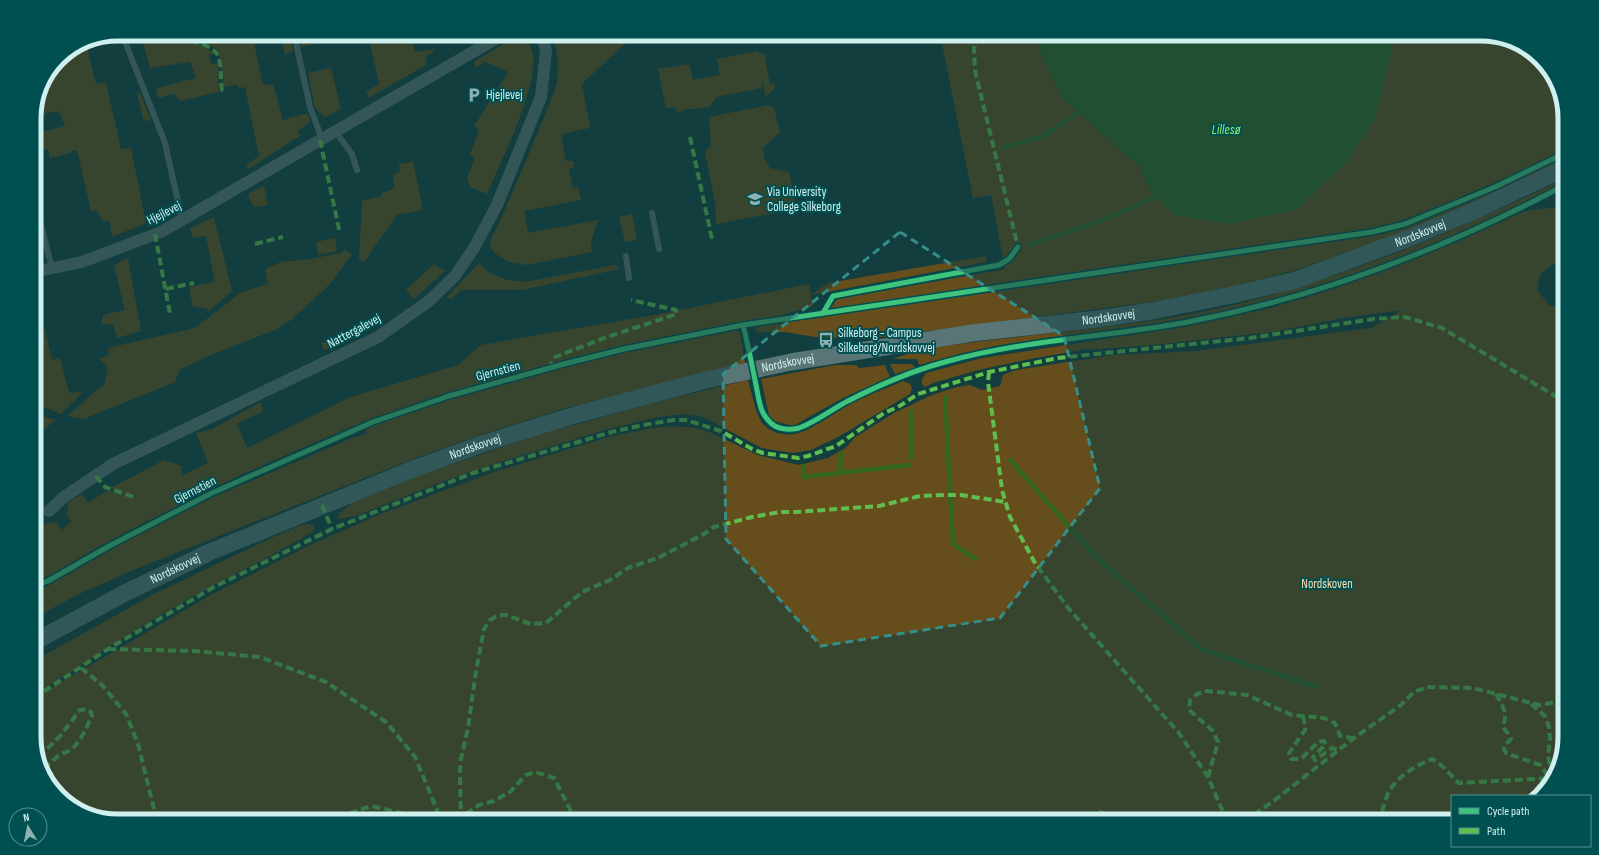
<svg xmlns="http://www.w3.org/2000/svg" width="1599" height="855" font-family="'Sofia Sans Condensed',sans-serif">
	<rect width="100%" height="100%" fill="#123e3f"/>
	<g fill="#654e1c">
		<path d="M141,34L200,45L215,54L209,55L211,64L218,63L219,92L180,101L175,94L158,98L156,88L196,78L190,62L150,68Z"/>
		<path d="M161,34H252L263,85L273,84L283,120L308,113L310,122L298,131L300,136L248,169L246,165L259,156L245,87L239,88L238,84L223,87L220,55C218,48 212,46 206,43Z"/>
		<path d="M280,34H289L293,52L285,54Z"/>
		<path d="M299,34H340V38L301,47Z"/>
		<path d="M368,34H410L415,52L435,49V50L425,58L427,64L369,98L366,92L379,84Z"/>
		<path d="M553,34H667L631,38L582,84L590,128L561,134L566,161H573L574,168L569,169L573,188L578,187L581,200L524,211L528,233L598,220L591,242L592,252L527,265L509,262L496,254L491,248L490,241L502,217L549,106L557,83L558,61Z"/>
		<path d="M940,34H1040V51L1062,98L1139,166L1151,192L1392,48L1386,34H1481L1518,43L1551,72L1565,113V150C1503,179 1442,210 1376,228L1008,282L829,310L837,299L1005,269L991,195L973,198Z"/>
		<path d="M515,38C523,37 526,40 530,46C546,73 499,165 487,194L470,187L467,178L475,158L470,155L479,130L474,125L478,120L508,72L485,62L476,67L474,62L495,49Z"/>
		<path d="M86,43L96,84L106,82L121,149L131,148L146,223L112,237L110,221L103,222L97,211H91L77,150L71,151V153L50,158L48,149L34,152V134L65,126L59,111L42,114L34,113C37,103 38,91 42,82C49,66 69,47 86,43Z"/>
		<path d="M758,51V53H764L770,84L775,83V87L768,95L765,96L763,82H761L762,88L716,97L710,107L682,110L681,112L677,113L675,107L666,108L658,69L689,64L693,80L720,75L717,59Z"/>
		<path d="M331,68L341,109L325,117L315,108L308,73Z"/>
		<path d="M137,93H140L151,120L144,121Z"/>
		<path d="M769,105L774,107L780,132L763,148L764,158L770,168L789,172L797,209L716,224L715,202L705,152L711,146L709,117Z"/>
		<path d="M1565,155V175L1296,270L1230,287L1159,301L867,339L815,337L785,332H756L755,327L1299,244L1383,234L1401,229L1431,217L1494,189Z"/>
		<path d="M413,162L423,210L397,215L364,262L359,259L362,201L381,196V193L394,189L393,175L400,171L399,164Z"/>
		<path d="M1565,178V183L1558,186C1457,236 1353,281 1242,307C1165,325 1086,332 1007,344C978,349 948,357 919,365L917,359H893L921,349C965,343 1008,338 1052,333C1114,326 1177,319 1238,304C1352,275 1459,230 1565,178Z"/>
		<path d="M264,185L268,205L253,207L248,194Z"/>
		<path d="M1565,206V263L1553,264L1540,274L1537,290L1550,306L1565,308V737L1556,774L1536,796H1452V821H118L81,812L48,784L34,742V698L211,595L308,546L383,513L497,471L608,437L652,428L672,426L696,428L709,432L758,455L799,465L828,458L847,447L854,438L894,413L932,395L957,387L970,385L982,390L1000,386L1003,375L1016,370L1113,355L1196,351L1371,328L1402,310L1344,318L1272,332L1143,346L1081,350L1030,359L978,370L933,383L925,387L922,384V379L926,373L982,358L1112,338L1202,323L1274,307L1336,288L1400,265L1459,241L1525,211Z"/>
		<path d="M632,214L637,240L625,242L619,217Z"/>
		<path d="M214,217L232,291L208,312L207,308L193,307L189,287L215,282L206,236L193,238L190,228Z"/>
		<path d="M335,238L337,251L318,255L316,242Z"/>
		<path d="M344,250L352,254L330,284L291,320L275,330L211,355L179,370L175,382L84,419L67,416C80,406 90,394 104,385L108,367L99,359L109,355L108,348L195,328L240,293L268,284L265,269L281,262L311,259L341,253Z"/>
		<path d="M986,256L987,262L811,295L812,306L776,317L735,325L737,331L740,333L745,363L570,407L483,434L413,459L131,571L79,594L34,618V591L44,588L121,544L211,498L352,438L367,434L362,423C279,456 198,494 119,536C94,549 70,564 45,578L34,581V532L45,524L56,522L62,530L72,521L67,516L68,502L82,494L88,503L108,490L112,492L116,491L111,488L164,460L182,466L181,476L208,463L196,433L212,429L261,402L263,411L237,424L247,448L351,397L458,365L481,345L665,313L809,284L811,295L828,283Z"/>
		<path d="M128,258L141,331L117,338L113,324L102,325L103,315L125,310L114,265Z"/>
		<path d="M434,264L445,271L414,299L406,290Z"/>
		<path d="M480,264L489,272L507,280L525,282L615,265L620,269L522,290H461L451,299L447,297L477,265Z"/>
		<path d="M34,288L52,360L60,358L69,393L84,391L61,414L34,403Z"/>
		<path d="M371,322L373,327L351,339L348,332Z"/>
		<path d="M345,335L347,341L324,350L321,343Z"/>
		<path d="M890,364H912L915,368L895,374Z"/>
		<path d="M835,365H856L859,368L885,365L890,377L843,398L793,426L774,421L769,416L761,379Z"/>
		<path d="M748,380C752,392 755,414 763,424C770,432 783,436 794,434C810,432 832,414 847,406C865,396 884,389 903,381L910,384L912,388L910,394L838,437L811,450L792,453L762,448L703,417L685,414L658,417L605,430L497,463L444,481L356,516L337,519L341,512L352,503L416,477L535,436L660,401Z"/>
		<path d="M34,414L56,420L44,429L34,444Z"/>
		<path d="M308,524L314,526V531C271,557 225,578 181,603C131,632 82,664 34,696V661L150,596L271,538L299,526Z"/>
	</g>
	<path fill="#31661f" d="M1040,34H1386L1392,48L1375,119L1346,162L1298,209L1228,224L1174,215L1151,192L1139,166L1062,98L1040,51Z"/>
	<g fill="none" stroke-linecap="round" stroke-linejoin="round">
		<g stroke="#31661f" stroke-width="4.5">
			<path d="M1002,148L1043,136L1078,113"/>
			<path d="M1029,245L1103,220L1156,197"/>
			<path d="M945,397L953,544L975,559"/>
			<path d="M911,411V458"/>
			<path d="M1010,460L1097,558L1201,649L1317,687"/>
			<path d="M804,466L803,477L910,465"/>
			<path d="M840,472L841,453"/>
		</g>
		<g stroke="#5d7474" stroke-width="6">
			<path d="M122,34L165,143L182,220"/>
			<path d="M294,34L310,107L322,139"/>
			<path d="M335,131L352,154L357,170"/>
			<path d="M34,197L52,268"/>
			<path d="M652,213L659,249"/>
			<path d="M626,256L629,278"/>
		</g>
		<g stroke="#5d7474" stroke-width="12">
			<path d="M34,272L82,262L161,232L504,34"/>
			<path d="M49,511L64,497L113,464L378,337L429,301L455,276L474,248L497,205L541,97L546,51L542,34"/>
		</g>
		<path stroke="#597575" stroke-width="17" id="s1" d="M34,642L125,593L210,552L408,471L482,444L575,415L706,380L791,362L972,333L1097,319L1152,311L1232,295L1296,280L1412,237L1472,212L1565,168"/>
		<g stroke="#5fbe4e" stroke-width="4" stroke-dasharray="8 4" stroke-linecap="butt">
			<path d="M155,34C170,38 213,41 218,56C222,66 220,79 222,90L226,92"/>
			<path d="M977,34L974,50L975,71L1018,247"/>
			<path d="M690,137L712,239"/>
			<path d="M320,140L340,234"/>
			<path d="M155,234L170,314"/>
			<path d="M255,244L283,237"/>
			<path d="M166,289L194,283"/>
			<path d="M549,369L555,357L607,337L677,314L676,310L631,300"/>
			<path d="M989,372L988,382L1002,490L1010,517L1035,563L1069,609L1179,733L1208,777L1227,821"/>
			<path d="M96,476L105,487L134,497"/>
			<path d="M322,505L332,529"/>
			<path d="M108,649L194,651L260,657L326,682L386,722L415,757L437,810L436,821"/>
			<path d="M81,668L102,685L126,714L138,744L154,809L156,821"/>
			<path d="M1496,694C1500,701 1506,710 1505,719C1505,722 1502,724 1504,728C1506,733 1510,733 1511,739L1505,745L1504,749L1506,753L1540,765L1546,773L1552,778"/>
			<path d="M34,698L108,649L214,587L332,529L473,473L612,432L643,425L674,420H686L721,431L752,449L763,453L798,458L808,456L836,446L884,413L898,407L918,394L989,372L1058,358L1250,338L1373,319L1405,317L1442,328L1565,402"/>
			<path d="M1531,704L1545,716L1549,727L1550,739L1548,755L1552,778"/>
			<path d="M1303,716L1305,726V730L1289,753L1291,759H1301L1318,742L1324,741L1326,744L1313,757L1315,760L1332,748L1339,750"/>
			<path d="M39,757L61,735L80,710L86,709L91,712L92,716C87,726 80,744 70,750C66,753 61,753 58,756C53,760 49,765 43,768"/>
			<path d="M1208,777L1218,742L1213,731L1189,710L1190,700L1197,694L1207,691L1247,695L1292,715L1324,718L1335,723L1340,736L1354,738"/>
			<path d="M327,821L371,806L401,813L420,821"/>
			<path d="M431,821L461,817L479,805L494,801L510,792L526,775L535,772L554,778L576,821"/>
			<path d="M461,821L460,772L461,759L468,728L476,671L484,629L490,620L495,617L502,615H506L531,624L546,623L582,592L610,580L628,568L658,558L704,534L714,527L752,517L780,512H796L879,506L920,496L945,495H961L1005,502"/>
			<path d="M1077,821L1084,817L1101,812L1123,821"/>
			<path d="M1244,821L1271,803L1354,738L1401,705L1414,692L1427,687L1473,688L1539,705L1565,701"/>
			<path d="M1375,821C1383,814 1383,806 1387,796C1394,778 1415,766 1432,759C1443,765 1450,775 1459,783L1552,778"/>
		</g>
		<g stroke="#004f51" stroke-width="8">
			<g id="cycleway">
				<path d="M823,313L833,296L999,265L1009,259L1018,247"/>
				<path d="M743,325C748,345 752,365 756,385C758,394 759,405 763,413C767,420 772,426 780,428C787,430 792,430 799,428C816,422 832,409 848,401C879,385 912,371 945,362C1024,340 1107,337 1188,322C1319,297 1447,248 1565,185"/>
				<path d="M34,586L48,581L111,545L212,493L373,422L449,396L564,364L624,349L743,325L1372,232L1405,224L1495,187L1565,153"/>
			</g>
		</g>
		<use href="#cycleway" stroke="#40c37c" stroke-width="5"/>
	</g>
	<path d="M0 0H1599V855H0ZM900,232L1064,336L1100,488L1000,618L821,646L726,539L723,374Z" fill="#123e3f" fill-opacity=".55" fill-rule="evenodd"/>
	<path fill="none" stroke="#368e88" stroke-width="3" stroke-dasharray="8 5" stroke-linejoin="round" d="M900,232L1064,336L1100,488L1000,618L821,646L726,539L723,374Z"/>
	<defs>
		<g id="parking-bare" transform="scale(1.2)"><path d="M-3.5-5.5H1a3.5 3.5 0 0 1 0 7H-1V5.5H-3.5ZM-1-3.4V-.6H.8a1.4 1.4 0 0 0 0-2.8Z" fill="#8eb2b2" stroke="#004f51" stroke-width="2.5" paint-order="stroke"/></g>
		<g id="university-bare" transform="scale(1.2)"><path d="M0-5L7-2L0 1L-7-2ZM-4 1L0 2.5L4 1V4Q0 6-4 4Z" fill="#8eb2b2" stroke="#004f51" stroke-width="2.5" paint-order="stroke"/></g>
		<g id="bus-bare" transform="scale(1.2)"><path d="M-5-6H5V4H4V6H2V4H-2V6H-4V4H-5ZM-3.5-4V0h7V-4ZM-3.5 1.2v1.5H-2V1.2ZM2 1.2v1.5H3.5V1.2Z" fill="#8eb2b2" stroke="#004f51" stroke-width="2.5" paint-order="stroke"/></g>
	</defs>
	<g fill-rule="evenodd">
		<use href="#parking-bare" x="474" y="95"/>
		<use href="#university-bare" x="755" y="199"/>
		<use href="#bus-bare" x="826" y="340"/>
	</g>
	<g text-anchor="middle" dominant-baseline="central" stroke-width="4" stroke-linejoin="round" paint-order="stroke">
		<g font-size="13" fill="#d0f0f0" stroke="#004f51" text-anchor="start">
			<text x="486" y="95">Hjejlevej</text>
			<text x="767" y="192">Via University<tspan x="767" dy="15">College Silkeborg</tspan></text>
			<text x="838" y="333">Silkeborg - Campus<tspan x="838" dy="15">Silkeborg/Nordskovvej</tspan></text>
		</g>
		<g font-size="13" fill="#d0f0f0" stroke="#004f51">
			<text transform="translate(164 213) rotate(-27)">Hjejlevej</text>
			<text stroke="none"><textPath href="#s1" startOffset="1455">Nordskovvej</textPath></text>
			<text stroke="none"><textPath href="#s1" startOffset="1131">Nordskovvej</textPath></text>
			<text transform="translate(354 331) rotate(-28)">Nattergalevej</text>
			<text stroke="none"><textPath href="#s1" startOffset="807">Nordskovvej</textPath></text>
			<text transform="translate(498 371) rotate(-15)">Gjernstien</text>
			<text stroke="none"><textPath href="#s1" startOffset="483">Nordskovvej</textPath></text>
			<text transform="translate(195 490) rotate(-27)">Gjernstien</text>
			<text stroke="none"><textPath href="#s1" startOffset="159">Nordskovvej</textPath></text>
		</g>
		<g font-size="13" fill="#feddac" stroke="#004f51">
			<text x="1327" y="584">Nordskoven</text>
		</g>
		<g font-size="14" font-style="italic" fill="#8ee86b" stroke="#004f51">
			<text x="1226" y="129">Lillesø</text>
		</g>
	</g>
	<path d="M0 0H1599V855H0ZM118 41H1481A77 77 0 0 1 1558 118V737A77 77 0 0 1 1481 814H118A77 77 0 0 1 41 737V118A77 77 0 0 1 118 41Z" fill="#004f51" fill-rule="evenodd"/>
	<path fill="none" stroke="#d0f0f0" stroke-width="5" d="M118 41H1481A77 77 0 0 1 1558 118V737A77 77 0 0 1 1481 814H118A77 77 0 0 1 41 737V118A77 77 0 0 1 118 41Z"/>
	<rect x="1451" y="795" width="140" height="52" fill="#004f51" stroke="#538f91"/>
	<rect x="1459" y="808" width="20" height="6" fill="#40c37c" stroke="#538f91"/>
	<text x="1487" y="815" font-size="12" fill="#d0f0f0">Cycle path</text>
	<rect x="1459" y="828" width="20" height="6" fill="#5fbe4e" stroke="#538f91"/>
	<text x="1487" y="835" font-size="12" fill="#d0f0f0">Path</text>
	<g transform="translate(28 827) rotate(350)"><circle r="19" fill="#004f51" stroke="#538f91"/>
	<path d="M0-3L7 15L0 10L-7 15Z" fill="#8eb2b2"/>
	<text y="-6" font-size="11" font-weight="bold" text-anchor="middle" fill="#d0f0f0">N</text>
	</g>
</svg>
